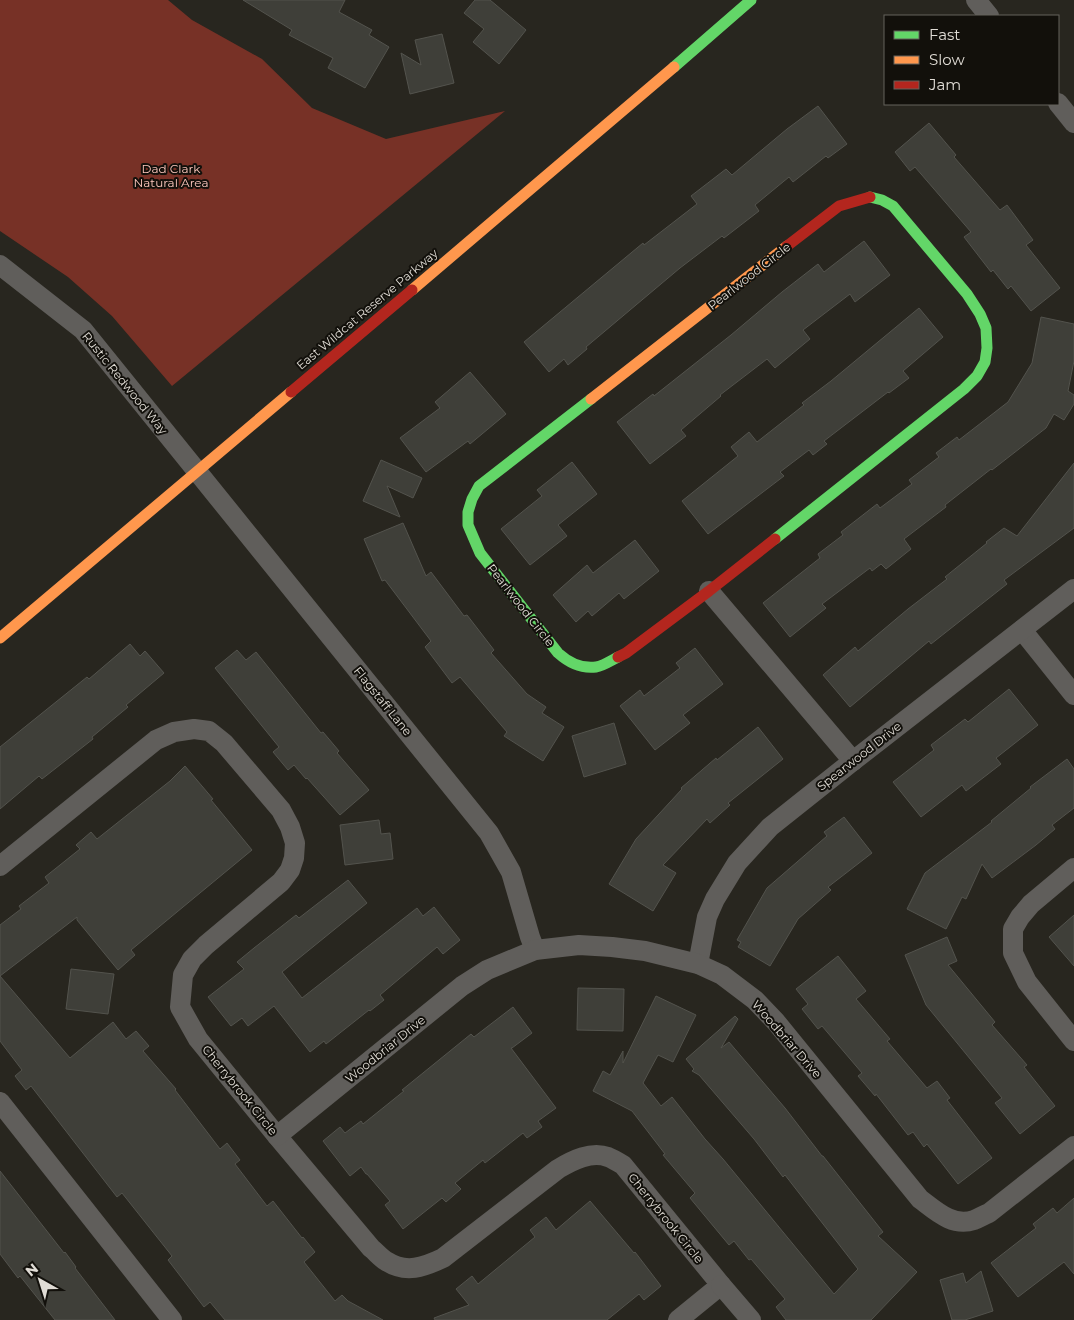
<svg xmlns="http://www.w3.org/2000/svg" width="1074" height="1320" font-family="Montserrat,sans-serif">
	<rect width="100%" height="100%" fill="#28261f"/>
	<path fill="#773126" d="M0,0H168L192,20L262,59L312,108L386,139L505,111L172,386L112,316L68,277L0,231Z"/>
	<g fill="#3f3f39" stroke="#53534d">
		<path d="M243,0H345L339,12L372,30L369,35L389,47L365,88L328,68L333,58L289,35L292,30Z"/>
		<path d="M475,0H490L526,30L499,64L473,42L484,29L464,13Z"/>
		<path d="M442,34L454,83L410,94L401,53L421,65L415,40Z"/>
		<path d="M818,106L847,144L828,158L826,156L793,182L789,177L755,205L759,211L724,238L722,236L680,268L586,347L587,349L568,365L564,359L549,372L524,342L643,243L644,245L697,204L691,196L726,169L732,175L787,129Z"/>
		<path d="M929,123L956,155L954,157L1000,210L1007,205L1033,240L1026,245L1060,288L1031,311L1011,286L1008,289L993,270L991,272L964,237L971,232L915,167L910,171L895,152Z"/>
		<path d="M864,241L890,275L855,302L850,294L803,330L810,339L775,368L767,359L720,395L721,396L681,430L686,436L650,464L617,422L653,394L654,396L731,335L782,292L818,264L824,272Z"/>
		<path d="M919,308L943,337L903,371L909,378L889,393L888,392L824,441L827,444L813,455L809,450L780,472L784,476L708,534L682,501L738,456L731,447L749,432L757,442L804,405L802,403L831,381Z"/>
		<path d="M1041,317L1074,324V361L1068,391L1074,395V404L1064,420L1054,414L1046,428L992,470L991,469L945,505L946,507L904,539L911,549L886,569L881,564L872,571L870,568L822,604L826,608L790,637L763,603L820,558L818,554L843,535L841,532L877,504L880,508L912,484L909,480L939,457L936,453L957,437L959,440L1008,402L1032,363Z"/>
		<path d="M470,372L506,414L470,444L468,441L426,472L400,438L440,408L435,402Z"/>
		<path d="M381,460L422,478L413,498L387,486L400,517L363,501Z"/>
		<path d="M572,462L597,494L558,525L567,536L530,565L501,529L542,496L537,490Z"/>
		<path d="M1074,463V528L1004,580L1007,584L931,644L929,641L850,707L823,675L855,647L858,651L908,609L947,579L945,577L987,543L986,542L1004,528L1017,536Z"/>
		<path d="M403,523L426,576L431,572L464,616L467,615L494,650L491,653L527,694L546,707L542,713L564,727L543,761L504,736L507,732L460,677L452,683L425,647L431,641L385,580L382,581L364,539Z"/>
		<path d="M635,540L659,571L624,599L619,593L592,616L588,611L576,622L553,595L587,565L593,573Z"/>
		<path d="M130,644L140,656L145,651L164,673L126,705L128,707L92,737L93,739L42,779L39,776L0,809V747L87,677L89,679Z"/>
		<path d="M695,648L723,684L683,715L690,723L655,750L620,706L640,690L644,696L680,668L676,663Z"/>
		<path d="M237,650L246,660L256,652L321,733L323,732L339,751L337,753L369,790L340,815L307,778L306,779L294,765L288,770L273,752L279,747L215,668Z"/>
		<path d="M1009,689L1038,725L996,758L1001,764L966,791L962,785L921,817L893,782L934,750L931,745L965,719L968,722Z"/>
		<path d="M614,723L626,764L584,777L572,736Z"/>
		<path d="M758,727L783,759L728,803L730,805L710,823L707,819L663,865L676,873L653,911L609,884L636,839L682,789L681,788L716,758L717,760Z"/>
		<path d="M1067,759L1074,769V808L1052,825L1055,829L1036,845L992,878L982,864L966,899L962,897L946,929L907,909L925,873L992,822L991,821L1031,788L1030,787Z"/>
		<path d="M185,766L213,799L211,800L252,850L131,950L135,955L118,970L77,920V917L0,976V925L21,909L19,906L49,883L45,877L80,849L76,845L91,832L97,839L170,781Z"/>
		<path d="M844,817L872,853L828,887L831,890L798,919L770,966L738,947L741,942L737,940L767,888L827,836L824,832Z"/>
		<path d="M379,820L381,834L390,833L393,859L345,865L340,825Z"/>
		<path d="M348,880L367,903L282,972L302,998L417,908L423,916L434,907L460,940L443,954L437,947L380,995L384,1000L370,1011L369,1010L326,1044L324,1041L310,1052L274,1006L248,1026L242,1018L231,1026L208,997L244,969L237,962L254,948L296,915L299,918Z"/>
		<path d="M1074,915V966L1049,937Z"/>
		<path d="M947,937L957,961L948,965L995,1022L992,1025L1027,1065L1024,1067L1055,1106L1020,1134L995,1103L1002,1098L926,1005L905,955Z"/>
		<path d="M838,956L866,991L856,999L890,1039L887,1041L927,1088L937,1081L950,1098L947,1100L992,1158L958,1184L927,1144L924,1147L913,1132L908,1135L876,1094L875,1096L858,1076L862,1073L822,1026L818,1029L802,1009L808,1004L796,989Z"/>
		<path d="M71,969L114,974L108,1014L66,1009Z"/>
		<path d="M0,976L70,1058L113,1022L126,1039L136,1031L149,1046L143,1051L176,1089L175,1090L220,1149L227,1143L240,1160L235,1164L267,1206L273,1201L302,1238L303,1237L315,1252L304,1262L335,1301L342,1295L348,1301L383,1320H225L210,1302L204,1307L168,1260L172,1256L122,1193L117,1197L31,1086L26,1090L15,1076L22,1070L0,1041Z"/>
		<path d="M578,988L624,989L623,1031L577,1030Z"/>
		<path d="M656,996L696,1015L673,1062L658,1055L643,1083L661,1106L672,1097L705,1139L723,1159L834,1294L858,1269L785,1175L783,1177L754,1139L699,1075L692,1071L694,1069L686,1059L735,1016L738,1019L721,1048L729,1042L785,1108L822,1156H823L883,1232L878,1236L917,1272L871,1320H786L776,1307L785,1299L751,1259L749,1260L734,1241L729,1245L690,1198L695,1193L663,1155L665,1154L632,1111L593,1091L603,1071L610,1075L623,1051V1063Z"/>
		<path d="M513,1007L532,1033L512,1048H511L556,1108L538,1121L542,1127L527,1138L523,1133L485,1163L483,1160L455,1183L461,1189L446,1202L442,1198L403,1229L385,1205L390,1201L367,1174H366L361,1167L350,1176L323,1141L340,1127L345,1133L361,1121L363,1124L404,1091L402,1090L471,1034L474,1037Z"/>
		<path d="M0,1171L64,1253L65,1252L76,1267L75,1268L115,1320H55L20,1276L18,1278L0,1254Z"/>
		<path d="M1074,1198V1274L1064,1262L1018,1297L991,1263L1036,1228L1033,1224L1053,1208L1057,1213Z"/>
		<path d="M590,1201L634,1253L635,1252L661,1286L644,1300L639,1294L607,1320H435L434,1318L469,1305L456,1289L472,1276L478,1284L535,1237L530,1230L546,1217L556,1230Z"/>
		<path d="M981,1271L993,1311L965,1320H952L940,1280L963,1273L966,1283Z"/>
	</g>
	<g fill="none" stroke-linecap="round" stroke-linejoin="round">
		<g stroke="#605e5b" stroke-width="20">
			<path d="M976,0L989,16"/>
			<path d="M1058,103L1074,123"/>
			<path d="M0,265L83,330L489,833L511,872L530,937L535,950"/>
			<path d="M709,591L853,761"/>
			<path d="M1022,630L1074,695"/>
			<path d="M0,866L156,740L174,732L194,729L209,731L224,743L281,810L290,827L295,843L294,858L290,870L281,882L206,945L192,959L183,975L180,1007L198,1039L277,1136L371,1248C376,1252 381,1258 386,1261C406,1274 424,1267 443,1258L558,1169C573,1160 591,1151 608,1157C613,1159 618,1162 623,1165L721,1285L678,1320"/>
			<path d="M1074,868L1031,904L1020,917L1013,929V953L1027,982L1074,1041"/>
			<path d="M698,964L707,917L715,899L737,863L770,827L853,761L1074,589"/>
			<path d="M0,1102L172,1320"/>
			<path d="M277,1136L462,986L487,970L535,950L579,945L612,947L645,951L698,964L722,975L755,1000L776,1022L920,1199C936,1211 952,1227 974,1220C979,1218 984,1215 989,1213L1074,1146"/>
			<path d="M721,1285L751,1320"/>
		</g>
		<g stroke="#63d668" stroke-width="11">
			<path d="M674,67L751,0"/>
			<path d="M591,399L479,486L472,499L468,512V525L480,553L558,653C568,662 581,669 596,667C603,666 612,660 618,657"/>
			<path d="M775,539L964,389L977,376L985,362L987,348L986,328L980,314L967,294L893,206L882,200L870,197"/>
		</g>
		<g stroke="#ff974d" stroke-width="11">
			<path d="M412,290L674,67"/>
			<path d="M591,399L787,246"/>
			<path d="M0,638L291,392"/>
		</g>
		<g stroke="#b3261e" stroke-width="11">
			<path d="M787,246L839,206L870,197"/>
			<path d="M291,392L412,290"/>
			<path d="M618,657L626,653L709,591L775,539"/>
		</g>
	</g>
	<g text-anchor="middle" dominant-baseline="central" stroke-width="4" stroke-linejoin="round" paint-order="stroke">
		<g font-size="12" fill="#fec8be" stroke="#12100b">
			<text x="171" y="168">Dad Clark<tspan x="171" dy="14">Natural Area</tspan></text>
		</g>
		<g font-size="12" fill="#e0dcd5" stroke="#12100b">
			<text transform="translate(749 276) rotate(-38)">Pearlwood Circle</text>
			<text transform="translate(367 309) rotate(-40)">East Wildcat Reserve Parkway</text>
			<text transform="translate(125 383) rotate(51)">Rustic Redwood Way</text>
			<text transform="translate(521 605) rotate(52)">Pearlwood Circle</text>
			<text transform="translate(383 701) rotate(51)">Flagstaff Lane</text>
			<text transform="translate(859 756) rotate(-38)">Spearwood Drive</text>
			<text transform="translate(787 1039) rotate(49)">Woodbriar Drive</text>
			<text transform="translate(385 1049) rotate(-39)">Woodbriar Drive</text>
			<text transform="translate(240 1090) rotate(51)">Cherrybrook Circle</text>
			<text transform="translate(666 1218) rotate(51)">Cherrybrook Circle</text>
		</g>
	</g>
	<rect x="884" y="15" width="175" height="90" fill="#12100b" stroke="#64625c"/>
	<rect x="894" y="31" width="25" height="8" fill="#63d668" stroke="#64625c"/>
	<text x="929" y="40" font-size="15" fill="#e0dcd5">Fast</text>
	<rect x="894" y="56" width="25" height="8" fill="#ff974d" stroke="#64625c"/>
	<text x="929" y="65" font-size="15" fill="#e0dcd5">Slow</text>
	<rect x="894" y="81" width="25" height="8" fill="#b3261e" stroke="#64625c"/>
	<text x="929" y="90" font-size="15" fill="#e0dcd5">Jam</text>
	<g transform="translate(40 1280) rotate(321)" stroke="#12100b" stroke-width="4" paint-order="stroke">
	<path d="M0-4L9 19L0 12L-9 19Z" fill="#e0dcd5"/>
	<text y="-8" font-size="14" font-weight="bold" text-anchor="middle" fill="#e0dcd5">N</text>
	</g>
</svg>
